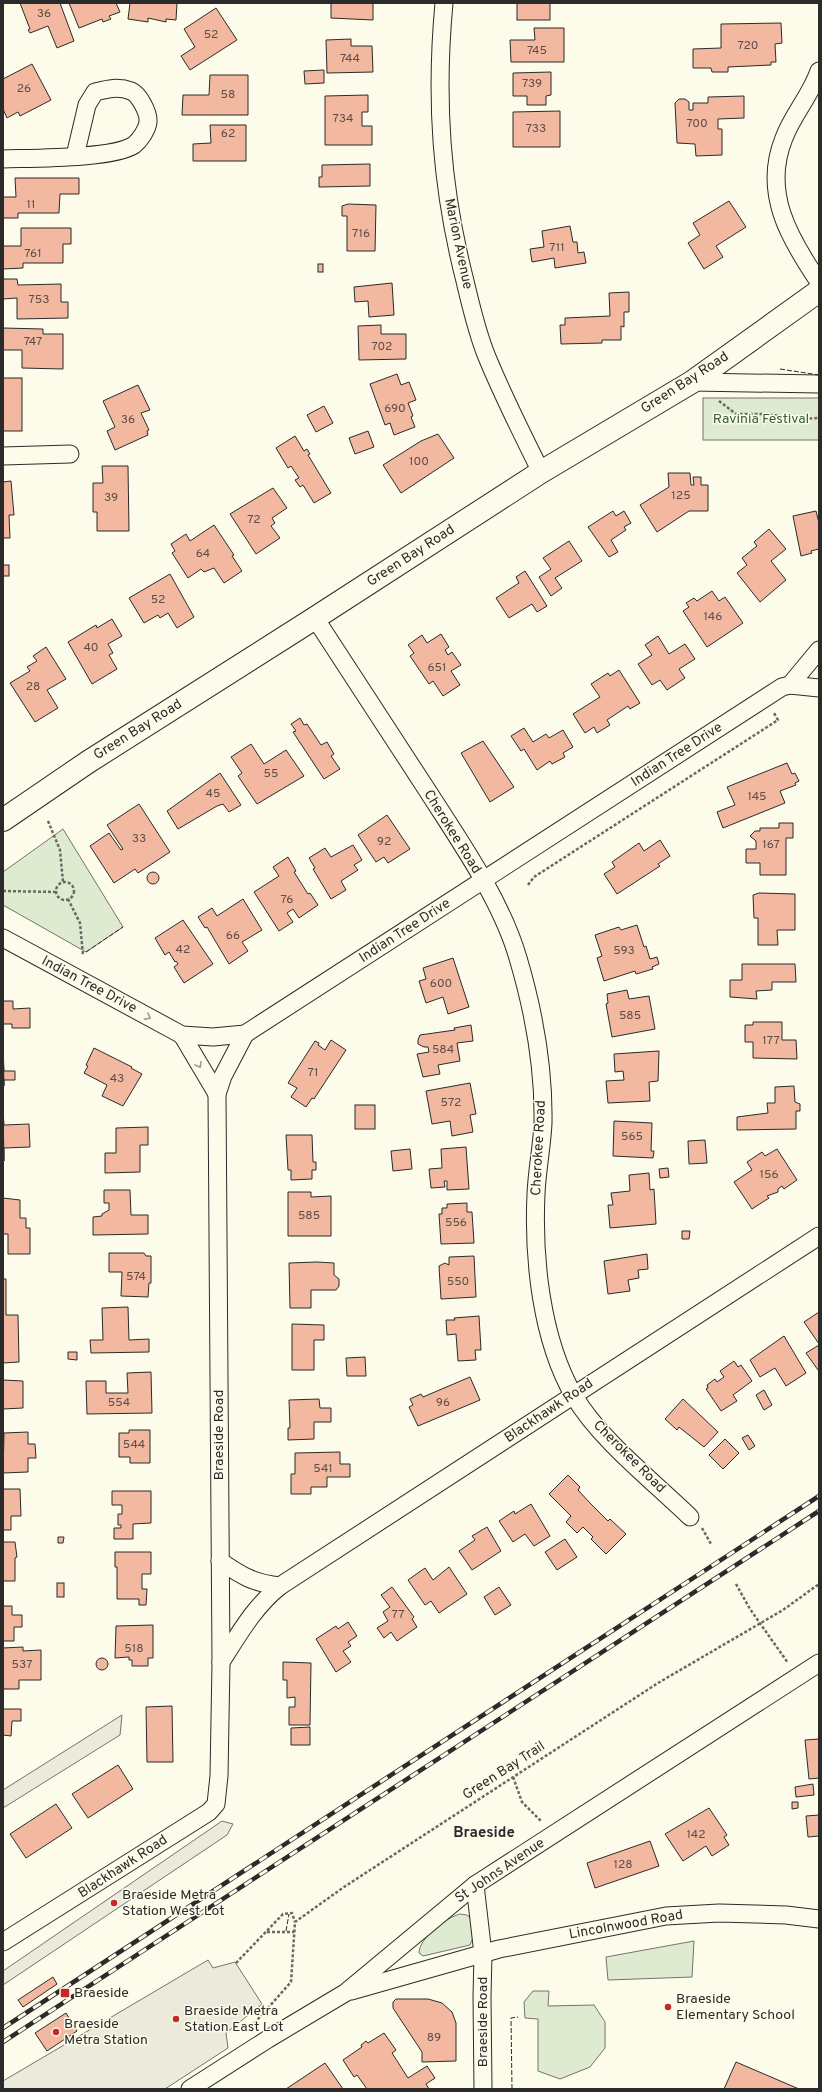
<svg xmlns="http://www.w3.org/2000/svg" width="822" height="2092" font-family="Overpass,sans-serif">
	<rect width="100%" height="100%" fill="#fdfbea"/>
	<g fill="#deebd1" stroke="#74746e">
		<rect x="703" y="398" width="116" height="42"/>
		<path d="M63,829L123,927L86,952L3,905V872Z"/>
		<path d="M460,1914L467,1915L473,1920L474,1935L470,1945L423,1956L419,1953C419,1938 447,1917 460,1914Z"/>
		<path d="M694,1941L692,1977L608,1980L606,1957Z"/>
		<path d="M533,1991H549L548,2006L594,2005L605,2022V2048L590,2067L560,2079L538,2071V2019L525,2018L524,2002Z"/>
	</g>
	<g fill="#eceadb" stroke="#74746e">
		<path d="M122,1715L120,1735L3,1808V1790Z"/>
		<path d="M222,1821L233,1824L227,1835L3,1985V1971Z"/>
		<path d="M208,1960L213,1968L235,1962L262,2004L226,2033L228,2048L165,2089H3V2081Z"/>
	</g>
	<g fill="#f2b8a0" stroke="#2b2b2b">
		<path d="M20,3H60L74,41L57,48L48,26L30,33L28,30L30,29Z"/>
		<path d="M69,3H116L120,12L109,16L111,19L103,22L102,19L79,28Z"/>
		<path d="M130,3H177L176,20L166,19V22L148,18V22L128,19Z"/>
		<path d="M331,3H373V20L331,18Z"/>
		<rect x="517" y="3" width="33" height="17"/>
		<path d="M216,8L237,40L190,70L181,56L195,47L184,29Z"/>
		<path d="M781,23L782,43L775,44L776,62H771V65L728,67V72H712L711,68H693V49L721,48V24Z"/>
		<path d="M534,28H564V62H511L510,40H535Z"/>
		<path d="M351,39V46H372L373,72L327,73L326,40Z"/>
		<path d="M32,64L51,100L20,116L18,112L7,118L3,109V79Z"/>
		<path d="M324,70V83L305,84L304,71Z"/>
		<path d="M551,72V95L546,96V105H527V96H513V73Z"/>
		<path d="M210,75H248V115H182L183,95H209Z"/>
		<path d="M368,95V112H362V126H372V145H325V96Z"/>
		<path d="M744,96V118L718,119V129H722V155L696,156L695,144L677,143L675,103L679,99H685L689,102V110H693V103H708V97Z"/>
		<path d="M560,111V147H513V112Z"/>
		<path d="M210,125H246V161H193V144L211,143Z"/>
		<path d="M370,164V186L319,187V177H322V165Z"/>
		<path d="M15,178H79V194H60L59,213H18V218H3V197H16Z"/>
		<path d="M729,201L746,227L716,246L723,257L704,269L688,243L700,235L693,223Z"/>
		<path d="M348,204L376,205L375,251H347V216H342V206Z"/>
		<path d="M570,226L573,242H577L578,253L584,252L586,263L555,268L554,258L532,262L530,249L544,247L542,231Z"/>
		<path d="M21,228H71V244H63V263H23V268L3,269V246H21Z"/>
		<rect x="318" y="264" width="5" height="8"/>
		<path d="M3,279H17L18,285L61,284V302H68V318L17,319V298L3,299Z"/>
		<path d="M392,283L394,315L369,317L368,301L355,302L354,287Z"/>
		<path d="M629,292V312H624V327L621,326V340H602V343L561,344L560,325H565V318L610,316L609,293Z"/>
		<path d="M381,325V334H406V359L359,360L358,326Z"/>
		<path d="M3,328L43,329V334H63V369L22,368V350H3Z"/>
		<path d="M397,374L401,385L409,382L416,400L408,403L413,416L411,417L415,427L394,435L390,423L385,425L370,384Z"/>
		<rect x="3" y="378" width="19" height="53"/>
		<path d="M138,385L150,410L141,413L149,430L147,431L148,435L115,450L107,431L115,427L103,401Z"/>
		<path d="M324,406L333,423L316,432L307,415Z"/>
		<path d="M368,431L374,447L355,454L349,438Z"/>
		<path d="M438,434L454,458L401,493L383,465L421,441Z"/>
		<path d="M295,436L304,451L307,449L310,454L308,455L331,493L314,503L303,485L300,487L295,480L299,478L291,466L288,468L276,448Z"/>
		<path d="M102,466H128L129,531H97V512H93V483H103Z"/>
		<path d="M668,473H690L691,485H694L693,477H701V485H708V511H689L657,532L640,505L669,487Z"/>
		<path d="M11,481L14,515H9L10,538H3V482Z"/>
		<path d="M273,488L287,508L272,518L275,523L271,526L280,538L256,554L230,514Z"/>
		<path d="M613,511L616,516L624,511L631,523L624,527L626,530L611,540L618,552L609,557L588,527Z"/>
		<path d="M816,511L819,523V549L811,551L812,553L801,556L793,516Z"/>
		<path d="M214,525L234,555L232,556L242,571L224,583L214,568L204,572L201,569L188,578L172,553L175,551L171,544L186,534L190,541Z"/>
		<path d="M769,529L786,549L771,561L786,580L760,602L737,573L747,565L742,558L757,546L754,542Z"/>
		<path d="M569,541L582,561L555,578L562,588L551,596L539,577L551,569L543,558Z"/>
		<rect x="3" y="565" width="6" height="11"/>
		<path d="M525,571L547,606L537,612L532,604L509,618L496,598L519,583L516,577Z"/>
		<path d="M170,574L194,617L177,628L168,613L160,618L158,615L144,623L129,598Z"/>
		<path d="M712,591L719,601L725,597L743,623L707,647L683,611L689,607L686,603L694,598L697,601Z"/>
		<path d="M112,619L122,636L108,644L113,653L109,655L117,669L92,684L68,642L96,625L97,628Z"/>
		<path d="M441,634L449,647L445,650L448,655L452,652L461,665L451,671L460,685L443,696L433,681L429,684L410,656L414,653L408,645L422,635L427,643Z"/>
		<path d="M658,636L669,654L685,644L695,659L679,669L685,678L667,690L660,680L652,685L638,664L652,655L645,645Z"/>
		<path d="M46,647L66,679L47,690L58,708L35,722L10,683L30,671L27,667L37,661L33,656Z"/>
		<path d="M619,670L640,703L630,709L628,706L607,720L610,725L597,733L594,727L585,733L573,714L600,697L591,684L608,673L610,676Z"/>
		<path d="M300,718L304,725L307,724L321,745L327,742L334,754L331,756L340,769L324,779L293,732L296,731L291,724Z"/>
		<path d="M524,728L533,742L546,734L549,738L563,730L573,747L563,753L565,757L552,764L550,761L537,770L524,749L521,751L511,736Z"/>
		<path d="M483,741L514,787L490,802L461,753Z"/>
		<path d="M251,744L264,764L286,750L304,776L257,804L238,776L242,773L231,757Z"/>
		<path d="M787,763L792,774L795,773L799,781L795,783L796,785L780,791L785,803L723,828L717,812L735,805L727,787Z"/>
		<path d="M220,773L241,805L229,812L223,804L217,806L178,829L167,811Z"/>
		<path d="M139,804L170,852L138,873L135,869L114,883L90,846L109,833L121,850L123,849L107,825Z"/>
		<path d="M387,815L410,849L388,863L384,857L376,862L358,835Z"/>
		<path d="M779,823H793V838H786V875H760V863H746V849H756V841L750,836L755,831H760V828H779Z"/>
		<path d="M660,840L670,856L658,864L660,866L617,894L604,874L615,867L612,862L639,843L644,851Z"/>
		<path d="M353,845L362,860L354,865L358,870L341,881L346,890L331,899L313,869L315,868L309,858L325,848L331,857Z"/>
		<path d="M288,857L296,871L294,872L308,894L310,893L318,905L299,918L293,909L287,913L293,922L279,931L254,892L279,876L273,867Z"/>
		<circle cx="153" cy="878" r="6"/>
		<path d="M759,893L795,894V930H777L778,945H758V918H754L753,895Z"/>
		<path d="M243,899L262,930L242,942L248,951L229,964L207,927L205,928L198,917L212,908L217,916Z"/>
		<path d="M183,920L213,964L184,983L174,967L178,964L176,961L175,962L169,952L165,955L155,938Z"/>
		<path d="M637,925L644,947L646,946L650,959L657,957L659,964L652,967L653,969L636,974L635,971L604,981L597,958L602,956L595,935L619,927L621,930Z"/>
		<path d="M453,958L469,1007L448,1014L443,997L426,1003L419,981L426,979L423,968Z"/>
		<path d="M742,964H795L796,982H772V990L756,991L757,999L730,997V980H742Z"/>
		<path d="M627,990L629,999L649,996L655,1029L612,1037L606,1004L608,1003L607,994Z"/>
		<path d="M3,1001H13V1009L30,1008V1028H12V1024H3Z"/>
		<path d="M753,1022H782V1040H796L797,1059L753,1058V1042H745V1025H753Z"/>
		<path d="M471,1025L473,1041L457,1043L460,1061L438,1065L440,1074L423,1077L417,1054L429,1052L428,1047H424L418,1044V1040L420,1035L455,1030L454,1028Z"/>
		<path d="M331,1040L346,1050L314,1099L312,1098L306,1107L291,1097L297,1088L288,1083L315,1041L319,1043L318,1045L325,1050Z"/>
		<path d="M94,1048L132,1067L131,1068L142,1074L123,1106L102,1096L107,1085L84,1073L88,1066L86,1065Z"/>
		<path d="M3,1049L4,1071H15V1080H4V1086Z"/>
		<path d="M659,1051L658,1081L649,1082L650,1101L608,1103L606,1081L624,1080L623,1071L615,1072L614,1054Z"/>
		<path d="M470,1083L476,1114L470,1115L473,1132L452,1136L450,1121L432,1124L426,1091Z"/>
		<path d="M794,1086L795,1102L800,1104V1111H796V1129L737,1130V1117L768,1113L767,1103H775V1087Z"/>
		<rect x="355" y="1105" width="20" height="24"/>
		<path d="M3,1111L4,1125L29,1124L30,1147L4,1148V1161Z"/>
		<path d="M614,1121L652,1123L651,1151H654L653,1158L613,1156Z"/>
		<path d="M148,1127V1145H140V1172L105,1173V1153H116V1128Z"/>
		<path d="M286,1135H312L313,1162H316V1170H312V1179L291,1180V1170H288Z"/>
		<path d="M705,1140L707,1163L689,1164L688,1141Z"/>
		<path d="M466,1147L469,1189L447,1190V1181H444L445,1187L431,1188L429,1169L442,1168L441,1149Z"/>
		<path d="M410,1149L412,1169L393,1171L391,1151Z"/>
		<path d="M777,1149L797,1180L784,1189L782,1186L778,1189V1192L767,1196L769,1198L752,1209L734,1182L752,1170L747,1162L762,1152L765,1156Z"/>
		<path d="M668,1168L669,1177L660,1178L659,1169Z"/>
		<path d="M649,1173L650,1190L654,1189L656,1224L610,1228L608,1205H613L611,1193L630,1191L629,1175Z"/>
		<path d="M104,1190H130L131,1215H148V1234L93,1235V1217L102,1216V1214L109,1210V1203H104Z"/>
		<path d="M288,1192H311V1197L331,1196V1236H288Z"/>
		<path d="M3,1198L20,1200V1218H26V1228H30V1254H8V1234H3Z"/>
		<path d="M467,1203V1212H472L474,1243L441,1244L439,1214H442V1208H447V1204Z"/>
		<path d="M682,1231H690L689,1239H682Z"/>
		<path d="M109,1253H144L146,1256H151V1283H149L148,1297L121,1296L122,1272H109Z"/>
		<path d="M647,1254L648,1269L638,1270L639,1278L628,1280L630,1291L608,1294L604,1261Z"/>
		<path d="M474,1256L476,1297L441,1299L439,1266L445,1263L449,1265V1257Z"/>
		<path d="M317,1262L334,1263V1275L339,1279V1286L336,1290H311V1308H290L289,1263Z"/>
		<path d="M3,1279H6V1315H18L19,1362L3,1363Z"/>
		<path d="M128,1307L129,1340L149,1339V1352L91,1353L90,1340H103L102,1308Z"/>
		<path d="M819,1312V1344L804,1322Z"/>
		<path d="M479,1316L481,1350H475L476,1360L458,1361L456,1334L447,1335L446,1320H455L454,1318Z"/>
		<path d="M292,1324L324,1325V1340H314V1370H292Z"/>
		<path d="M784,1336L806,1373L786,1386L775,1368L760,1377L750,1360Z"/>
		<path d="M819,1345V1369L818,1370L806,1353Z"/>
		<path d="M68,1352H77V1360L68,1359Z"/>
		<path d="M365,1357L366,1376H347L346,1358Z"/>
		<path d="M734,1361L738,1367L741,1365L752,1381L733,1395L737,1401L721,1411L706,1389L708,1388L707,1385L715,1379L717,1382L724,1377L720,1371Z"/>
		<path d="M151,1372L152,1413L87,1414L86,1381H106V1393H128L127,1373Z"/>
		<path d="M470,1377L480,1400L418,1426L409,1407L413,1405L410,1399L421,1394L423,1397Z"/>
		<path d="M3,1380L23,1381V1408L3,1409Z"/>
		<path d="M764,1390L772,1405L764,1410L756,1395Z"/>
		<path d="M319,1399L320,1408H331V1422H314V1439L288,1440V1428H290L289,1400Z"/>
		<path d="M683,1399L718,1432L704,1447L679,1427L677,1430L665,1419Z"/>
		<path d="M129,1430H150V1463H130V1457H119V1433H129Z"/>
		<path d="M28,1432V1444H35L36,1458H28V1472L3,1473L4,1433Z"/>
		<path d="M748,1435L755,1446L749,1450L742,1438Z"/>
		<path d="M725,1439L739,1453L723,1469L709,1455Z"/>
		<path d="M340,1452V1464H350V1477H327V1487H311V1494H291V1474H295V1453Z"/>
		<path d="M568,1475L580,1487L578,1490L590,1503L608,1521L610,1519L626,1534L606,1554L591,1539L593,1537L583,1527L577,1533L566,1522L571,1516L549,1494Z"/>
		<path d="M3,1489H20L21,1516H11V1530H3Z"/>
		<path d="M112,1491H151V1523L133,1524V1539H114V1528H121V1525H118V1514H122V1505H112Z"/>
		<path d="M531,1504L550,1536L534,1546L525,1534L513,1542L499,1521L514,1511L515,1514Z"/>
		<path d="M487,1527L501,1551L472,1570L459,1551L475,1540L472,1536Z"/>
		<path d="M58,1537H64L63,1543H58Z"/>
		<path d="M565,1539L577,1557L557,1570L545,1552Z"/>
		<path d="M3,1542H15L17,1557L15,1558V1581H3Z"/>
		<path d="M115,1552H151V1574H142V1589H147L146,1605H139V1599H117V1567H115Z"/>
		<path d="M449,1567L467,1594L439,1613L431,1601L425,1605L408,1580L425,1568L433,1580Z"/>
		<rect x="57" y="1583" width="7" height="14"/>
		<path d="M392,1587L414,1617L412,1619L417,1627L397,1641L391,1632L384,1638L377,1628L388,1621L383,1612L390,1607L381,1595Z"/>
		<path d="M499,1587L511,1605L495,1615L484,1597Z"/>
		<path d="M3,1606H12V1615H22V1627H14V1641H3Z"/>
		<path d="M348,1622L357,1636L348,1642L351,1646L343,1651L351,1662L336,1672L316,1639L336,1626L338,1629Z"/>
		<path d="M153,1625V1658H148V1666H132V1660H129V1657L115,1658L116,1626Z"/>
		<path d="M23,1647V1651L41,1650V1680H19V1689H3V1648Z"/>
		<circle cx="102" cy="1664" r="6"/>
		<path d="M283,1662L311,1663L310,1725H289V1707H295V1697L287,1698V1680H283Z"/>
		<path d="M172,1706L173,1762H147L146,1707Z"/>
		<path d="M3,1709H21V1721H12L11,1736L3,1735Z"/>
		<path d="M310,1727V1745H291V1728Z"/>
		<path d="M819,1739V1778L809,1779L805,1740Z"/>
		<path d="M118,1765L133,1789L88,1818L72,1794Z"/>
		<path d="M813,1784L814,1795L796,1797L795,1787Z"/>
		<path d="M792,1802H798V1808L792,1809Z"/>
		<path d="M56,1804L72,1828L26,1858L10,1834Z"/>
		<path d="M709,1808L727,1835L724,1837L729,1845L712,1856L706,1846L683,1861L665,1834Z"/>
		<path d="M819,1815V1836L808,1837L806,1816Z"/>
		<path d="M650,1841L659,1866L595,1888L587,1863Z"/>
		<path d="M53,1977L57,1984L23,2007L18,2000Z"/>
		<path d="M396,1999H428L442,2003L452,2012L456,2023V2061L422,2062V2052L393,2008V2002Z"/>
		<path d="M66,2013L77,2031L47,2051L35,2033Z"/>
		<path d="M384,2033L396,2050L392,2053L408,2078L427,2066L435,2078L426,2084L429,2089H367L357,2075L354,2077L343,2060L362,2047L361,2045L366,2041L368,2043Z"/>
		<path d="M736,2062L799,2089H724Z"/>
		<path d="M325,2063L343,2089H286Z"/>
	</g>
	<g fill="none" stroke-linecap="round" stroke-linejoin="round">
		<g stroke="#2b2b2b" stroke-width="19">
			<g id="street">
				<path d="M444,3C435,100 441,187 465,281C471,306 477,333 487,357C503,396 522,434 541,472"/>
				<path d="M819,71C811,95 793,114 784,138C762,192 789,238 819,282"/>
				<path d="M3,159C30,158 113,159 134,145C140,140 147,130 148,122C149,113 139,94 131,91C118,86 107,89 95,92L87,105L75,156"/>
				<path d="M692,382L819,384"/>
				<path d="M3,456L70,454"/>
				<path d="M315,618C353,676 391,735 429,793C461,843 501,900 518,958C534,1012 544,1066 543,1123C542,1146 537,1170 536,1194C533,1258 541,1339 574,1396C600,1440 653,1481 690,1517"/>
				<path d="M790,685L819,650"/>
				<path d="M3,938L182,1035L213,1037L245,1034L782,687L790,685L819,688"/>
				<path d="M182,1035L217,1094"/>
				<path d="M220,1561C242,1576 253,1583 280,1586L819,1236"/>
				<path d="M221,1662C239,1634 254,1607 280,1586"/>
				<path d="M475,1885L483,1954L482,1997L483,2089"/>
				<path d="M3,1942L209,1812L216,1804L219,1776L221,1662L217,1094L223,1076L245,1034"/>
				<path d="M351,1991L499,1949L666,1916L719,1913L786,1915L819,1919"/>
				<path d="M190,2089L268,2039L345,1993L475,1885L819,1663"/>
			</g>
		</g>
		<g stroke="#2b2b2b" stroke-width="24">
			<path id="secondary" d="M3,820L88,762L315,618L541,472L692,382L819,291"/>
		</g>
		<g stroke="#6a6964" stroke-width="2.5" stroke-dasharray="3 2" stroke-linecap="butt">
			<path d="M719,401L736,414H765L801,419L819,418"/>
			<path d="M48,821L60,850L63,882"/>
			<circle cx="65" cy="891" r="9"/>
			<path d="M528,885L534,877L778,720L774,713"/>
			<path d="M3,891L56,892"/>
			<path d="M68,899L80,923L83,955"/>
			<path d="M702,1528L711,1544"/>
			<path d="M736,1584L750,1609L788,1663"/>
			<path d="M513,1777L522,1802L541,1821"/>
			<path d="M267,1932H294"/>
			<path d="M236,1963L283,1914L292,1913L295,1922"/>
			<path d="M251,2027L291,1982L295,1922L344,1887L658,1683L783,1610L819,1584"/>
		</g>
		<use href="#street" stroke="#fdfbea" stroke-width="17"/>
		<use href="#secondary" stroke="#fdfbea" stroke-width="22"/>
		<g stroke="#2b2b2b" stroke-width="4.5">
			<g id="rail">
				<path d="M3,2028L819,1496"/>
				<path d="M3,2042L819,1511"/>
			</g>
		</g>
		<use href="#rail" stroke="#fdfbea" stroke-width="3" stroke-dasharray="9" stroke-linecap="butt"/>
		<g stroke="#2b2b2b" stroke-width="1" stroke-dasharray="5 2" stroke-linecap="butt">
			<path d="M780,369L819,375"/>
			<path d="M86,952L123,927"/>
			<path d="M286,1931L289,1914"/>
			<path d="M512,2089L511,2018L518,2017"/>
		</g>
	</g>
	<defs><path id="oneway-chevron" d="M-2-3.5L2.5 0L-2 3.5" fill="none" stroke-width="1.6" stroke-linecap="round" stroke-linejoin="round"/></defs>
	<g stroke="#9e9d94">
		<use href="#oneway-chevron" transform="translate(148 1017) rotate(28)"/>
		<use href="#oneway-chevron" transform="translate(199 1065) rotate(59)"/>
	</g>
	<g fill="#c62828" stroke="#fdfbea" stroke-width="1.5">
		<circle cx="114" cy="1903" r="4"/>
		<rect x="60" y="1988" width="10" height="10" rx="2"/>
		<circle cx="668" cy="2007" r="4"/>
		<circle cx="176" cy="2019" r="4"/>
		<circle cx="56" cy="2032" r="4"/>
	</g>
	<g text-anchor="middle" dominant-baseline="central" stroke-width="3" stroke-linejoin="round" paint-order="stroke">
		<g font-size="12" fill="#5d4e48">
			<text x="44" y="14">36</text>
			<text x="211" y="35">52</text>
			<text x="748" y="46">720</text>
			<text x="537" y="51">745</text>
			<text x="350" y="59">744</text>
			<text x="532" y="84">739</text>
			<text x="24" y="89">26</text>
			<text x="228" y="95">58</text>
			<text x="343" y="119">734</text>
			<text x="697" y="124">700</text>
			<text x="536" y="129">733</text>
			<text x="228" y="134">62</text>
			<text x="31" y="205">11</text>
			<text x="361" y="234">716</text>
			<text x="557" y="248">711</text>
			<text x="33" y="254">761</text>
			<text x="39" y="300">753</text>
			<text x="33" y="342">747</text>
			<text x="382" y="347">702</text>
			<text x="395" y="409">690</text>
			<text x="128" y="420">36</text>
			<text x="419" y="462">100</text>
			<text x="681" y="496">125</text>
			<text x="111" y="498">39</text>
			<text x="254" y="520">72</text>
			<text x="203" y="554">64</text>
			<text x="158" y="600">52</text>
			<text x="713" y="617">146</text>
			<text x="91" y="648">40</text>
			<text x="437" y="668">651</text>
			<text x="33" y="687">28</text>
			<text x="271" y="774">55</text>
			<text x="213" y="794">45</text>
			<text x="757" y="797">145</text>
			<text x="139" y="839">33</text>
			<text x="384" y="842">92</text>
			<text x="771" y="845">167</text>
			<text x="287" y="900">76</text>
			<text x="233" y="936">66</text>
			<text x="183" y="950">42</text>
			<text x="624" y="951">593</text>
			<text x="441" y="984">600</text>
			<text x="630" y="1016">585</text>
			<text x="771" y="1041">177</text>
			<text x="443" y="1050">584</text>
			<text x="313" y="1073">71</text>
			<text x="117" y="1079">43</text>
			<text x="451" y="1103">572</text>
			<text x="632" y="1137">565</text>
			<text x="769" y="1175">156</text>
			<text x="309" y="1216">585</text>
			<text x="456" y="1223">556</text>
			<text x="136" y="1277">574</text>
			<text x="458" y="1282">550</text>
			<text x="119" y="1403">554</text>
			<text x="443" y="1403">96</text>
			<text x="134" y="1445">544</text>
			<text x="323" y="1469">541</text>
			<text x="398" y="1615">77</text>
			<text x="134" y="1649">518</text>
			<text x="22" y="1665">537</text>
			<text x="696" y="1835">142</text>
			<text x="623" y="1865">128</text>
			<text x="434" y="2038">89</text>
		</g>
		<g font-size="14" fill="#2b2b2b" stroke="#fdfbea">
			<text transform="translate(458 244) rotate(78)">Marion Avenue</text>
			<text transform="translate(685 383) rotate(-33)">Green Bay Road</text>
			<text transform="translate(411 556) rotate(-33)">Green Bay Road</text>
			<text transform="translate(138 730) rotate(-32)">Green Bay Road</text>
			<text transform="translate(677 755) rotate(-33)">Indian Tree Drive</text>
			<text transform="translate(452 832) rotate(58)">Cherokee Road</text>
			<text transform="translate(405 931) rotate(-33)">Indian Tree Drive</text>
			<text transform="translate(89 985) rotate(28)">Indian Tree Drive</text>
			<text transform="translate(539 1148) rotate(-87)">Cherokee Road</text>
			<text transform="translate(549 1411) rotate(-34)">Blackhawk Road</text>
			<text transform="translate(219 1435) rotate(-90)">Braeside Road</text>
			<text transform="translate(629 1457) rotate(45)">Cherokee Road</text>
			<text transform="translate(504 1771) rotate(-33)">Green Bay Trail</text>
			<text transform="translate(123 1867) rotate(-33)">Blackhawk Road</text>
			<text transform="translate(500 1871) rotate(-34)">St Johns Avenue</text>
			<text transform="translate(626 1925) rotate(-10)">Lincolnwood Road</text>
			<text transform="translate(483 2022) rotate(-90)">Braeside Road</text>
		</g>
		<g font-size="14" fill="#34623c" stroke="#fdfbea">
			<text x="761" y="419">Ravinia Festival</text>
		</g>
		<g font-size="14" fill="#2b2b2b" stroke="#fdfbea" text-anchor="start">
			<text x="122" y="1895">Braeside Metra<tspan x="122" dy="16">Station West Lot</tspan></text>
			<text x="74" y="1993">Braeside</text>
			<text x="676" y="1999">Braeside<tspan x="676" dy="16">Elementary School</tspan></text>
			<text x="184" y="2011">Braeside Metra<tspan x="184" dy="16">Station East Lot</tspan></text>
			<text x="64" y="2024">Braeside<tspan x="64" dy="16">Metra Station</tspan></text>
		</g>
		<g font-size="15" font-weight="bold" fill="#2b2b2b" stroke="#fdfbea">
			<text x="484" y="1833">Braeside</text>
		</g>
	</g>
	<rect width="822" height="2092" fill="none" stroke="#2b2b2b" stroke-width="8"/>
</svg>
